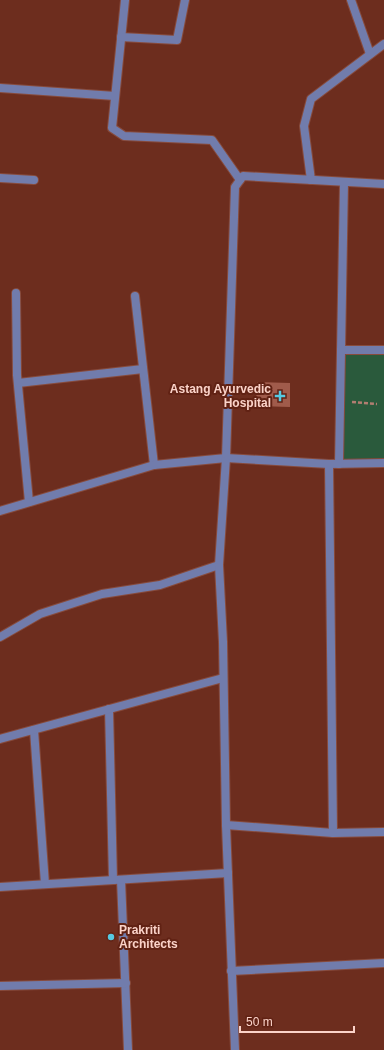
<svg xmlns="http://www.w3.org/2000/svg" width="384" height="1050" font-family="Helvetica,sans-serif">
	<rect width="100%" height="100%" fill="#6d2d1e"/>
	<path fill="#2a5a3c" d="M343,351L384,353V462H341Z"/>
	<path fill="#a05b4b" d="M257,382L290,383V407L256,406Z"/>
	<g fill="none" stroke-linecap="round" stroke-linejoin="round">
		<g stroke="#874b3d" stroke-width="10">
			<g id="minor">
				<path d="M125,0L112,128L124,136L212,140L240,180"/>
				<path d="M351,0L370,54"/>
				<path d="M121,37L177,40L185,0"/>
				<path d="M0,88L115,96"/>
				<path d="M0,178L34,180"/>
				<path d="M311,180L304,126L311,99L384,44"/>
				<path d="M16,293L17,375L29,502"/>
				<path d="M135,296L154,465"/>
				<path d="M341,350H384"/>
				<path d="M18,383L143,369"/>
				<path d="M329,464L333,833"/>
				<path d="M339,464L344,182"/>
				<path d="M0,511L154,465L226,458L329,464L384,463"/>
				<path d="M0,637L40,614L102,594L160,585L219,565"/>
				<path d="M109,709L113,880"/>
				<path d="M34,730L45,884"/>
				<path d="M0,739L223,678"/>
				<path d="M226,825L333,833L384,832"/>
				<path d="M121,880L128,1050"/>
				<path d="M0,887L228,873"/>
				<path d="M231,971L384,963"/>
				<path d="M0,986L126,983"/>
				<path d="M235,1050L226,825L223,642L219,565L226,458L235,187L243,176L384,184"/>
			</g>
		</g>
		<path stroke="#b27e71" stroke-width="2.5" stroke-dasharray="4 2" stroke-linecap="butt" d="M352,402L377,404"/>
		<use href="#minor" stroke="#717cac" stroke-width="8"/>
	</g>
	<g fill="#57c9e1" stroke="#612214" stroke-width="1.5">
		<path d="M278 390h4v4h4v4h-4v4h-4v-4h-4v-4h4z"/>
		<circle cx="111" cy="937" r="4"/>
	</g>
	<g text-anchor="middle" dominant-baseline="central" stroke-width="4" stroke-linejoin="round" paint-order="stroke">
		<g font-size="12" font-weight="bold" fill="#fbd3c9" stroke="#612214" text-anchor="end">
			<text x="271" y="389">Astang Ayurvedic<tspan x="271" dy="14">Hospital</tspan></text>
			<text x="119" y="930" text-anchor="start">Prakriti<tspan x="119" dy="14">Architects</tspan></text>
		</g>
	</g>
	<path d="M240 1026v6h114v-6" fill="none" stroke="#fbd3c9" stroke-width="2"/>
	<text x="246" y="1026" font-size="12" fill="#fbd3c9" stroke="#612214" stroke-width="3" paint-order="stroke">50 m</text>
</svg>
